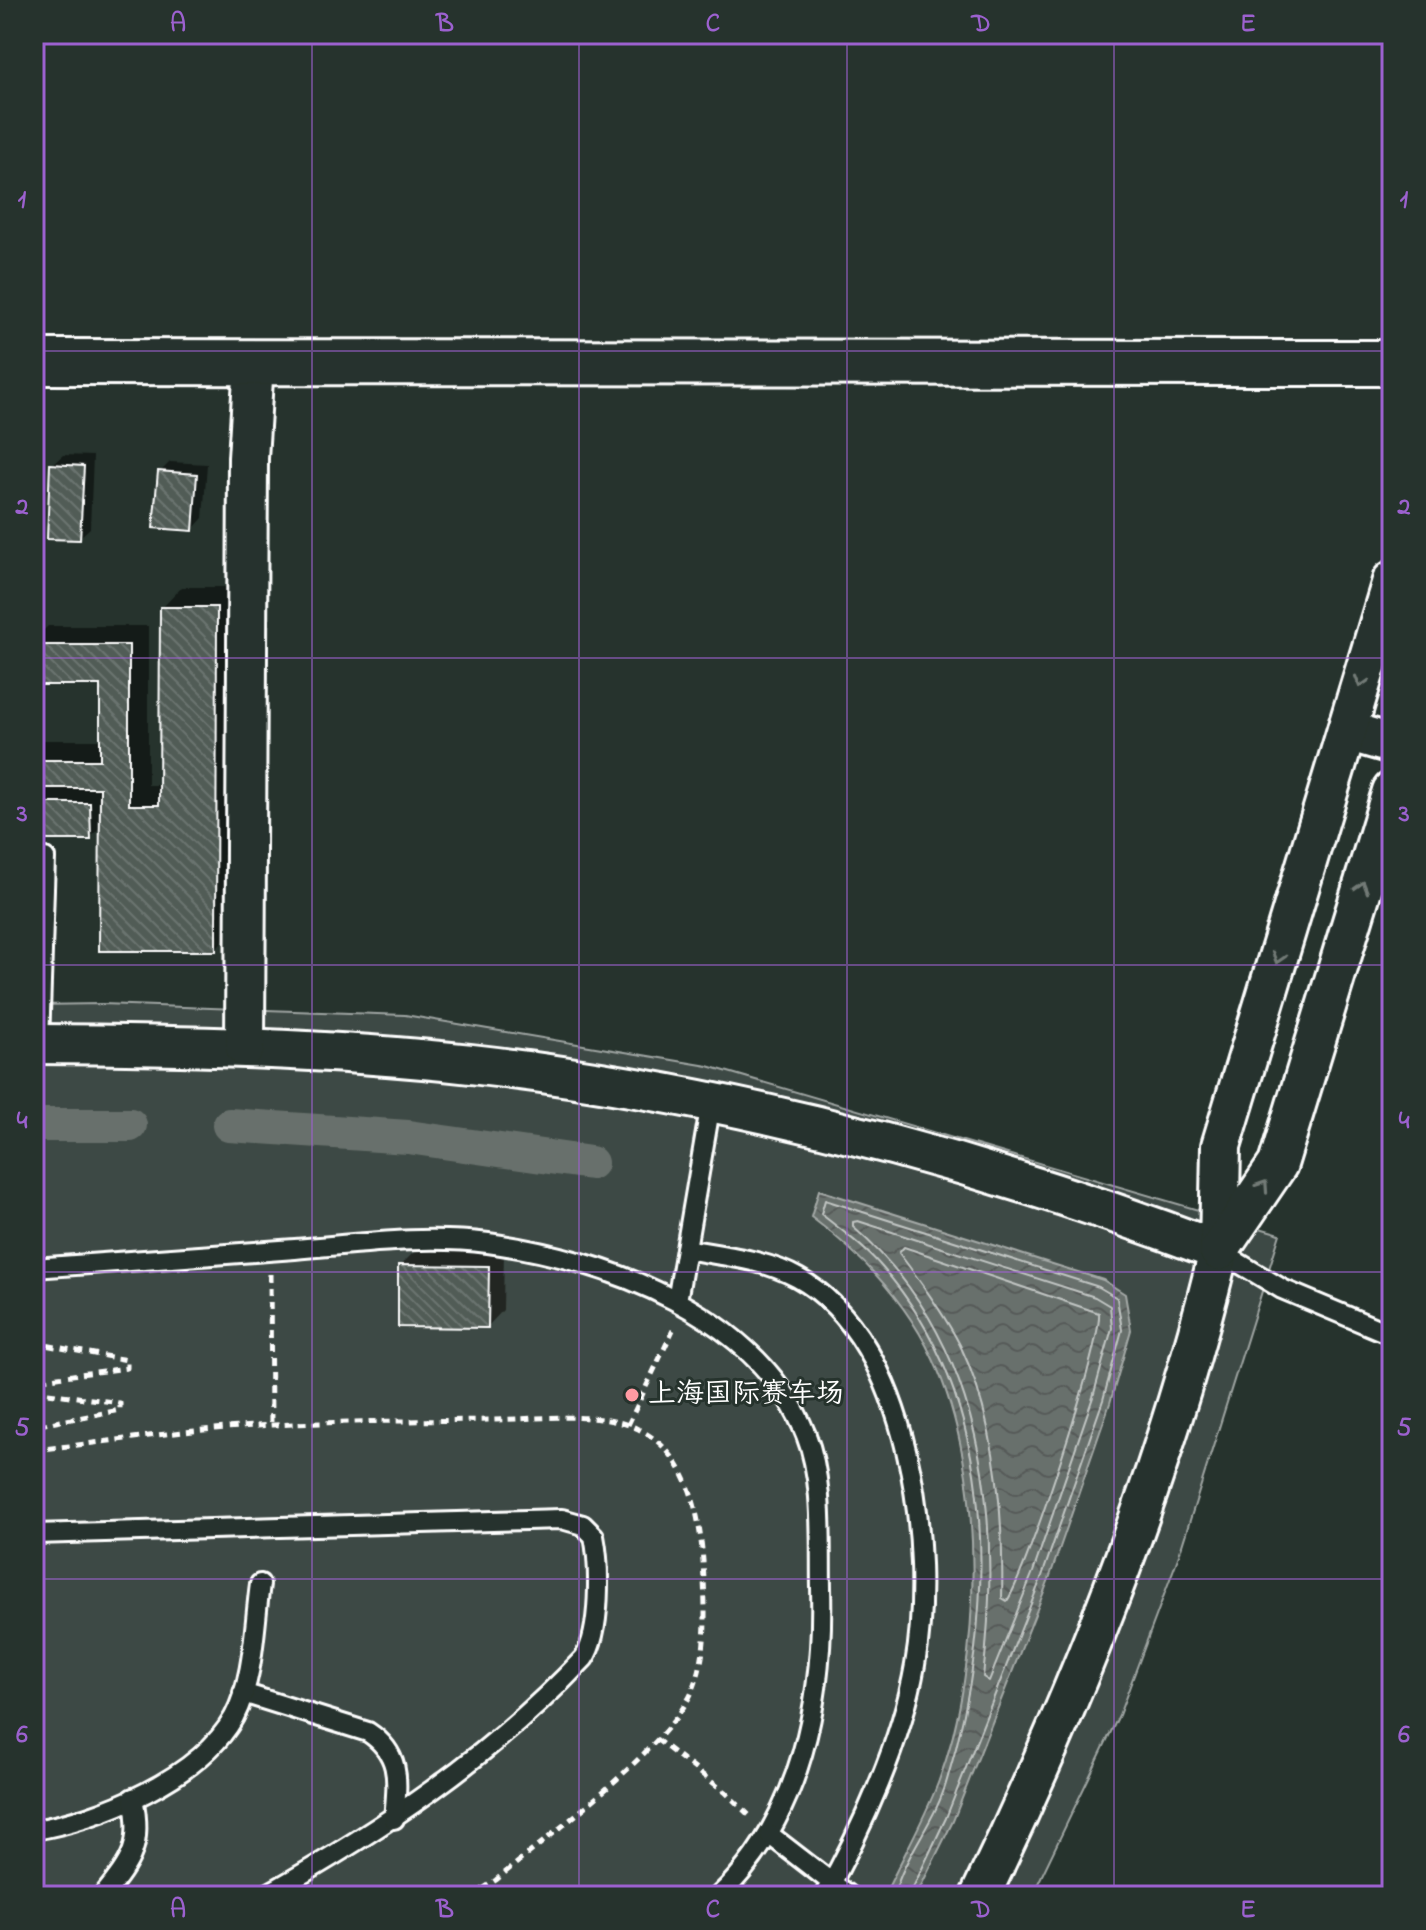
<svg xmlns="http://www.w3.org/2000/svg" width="1426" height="1930" font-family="'Indie Flower','LXGW WenKai TC',sans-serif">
	<defs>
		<pattern id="water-waves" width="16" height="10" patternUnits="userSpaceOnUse" patternTransform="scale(2)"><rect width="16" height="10" fill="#67706c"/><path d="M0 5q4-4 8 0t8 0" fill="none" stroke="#575a59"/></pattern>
		<pattern id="building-back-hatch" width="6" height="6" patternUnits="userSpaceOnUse" patternTransform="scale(2)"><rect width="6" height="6" fill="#515c57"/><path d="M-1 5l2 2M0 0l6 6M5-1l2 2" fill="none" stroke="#6b7470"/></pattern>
	</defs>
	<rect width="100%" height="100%" fill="#26332d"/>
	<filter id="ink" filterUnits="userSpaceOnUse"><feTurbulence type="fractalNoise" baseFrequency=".0125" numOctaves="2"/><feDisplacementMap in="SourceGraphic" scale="16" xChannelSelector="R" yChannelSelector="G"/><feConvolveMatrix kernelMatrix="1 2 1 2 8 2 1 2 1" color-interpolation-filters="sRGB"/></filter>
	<g filter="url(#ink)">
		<path fill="#3e4944" stroke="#9ea4a2" stroke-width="2" d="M102,1004L405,1015L708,1066L1280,1234L1179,1555L1119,1715L1032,1896H34V1005Z"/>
		<path fill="url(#water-waves)" stroke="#a4a9a7" stroke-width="2" d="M819,1190L1103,1280L1125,1294L1131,1330L1110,1403L1049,1579L953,1821L916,1896H889L886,1892C903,1856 924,1820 938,1783C983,1665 987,1474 933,1359C906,1301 862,1255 811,1217Z"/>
		<g fill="#0007">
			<path d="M63,455L93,456L90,528L79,538L52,465Z"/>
			<path d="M170,462L207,464L203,518L193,529L160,472Z"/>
			<path d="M182,587H237L236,928L215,949L101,826L90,838H34V740H102V683H34V639L48,626H148V785H161L162,608Z"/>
			<path d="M416,1250L504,1251L503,1310L488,1326L400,1266Z"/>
		</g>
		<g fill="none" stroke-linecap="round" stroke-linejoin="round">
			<g stroke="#c2c6c4" stroke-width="2">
				<path d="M858,1221L1095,1297L1110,1306L1112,1328L1093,1397L1033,1572L989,1681L983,1677C1002,1515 985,1340 853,1227V1222Z"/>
				<path d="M904,1247L1099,1313C1102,1344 1026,1574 1007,1601L1002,1598C1004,1516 996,1420 960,1345C943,1312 921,1282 899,1253Z"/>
				<path d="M894,1896C904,1855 936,1821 947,1780C997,1615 1003,1403 881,1266C864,1246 841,1230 821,1214L825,1200L1099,1287L1117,1298L1122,1330L1103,1400L1042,1576L946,1818L909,1896"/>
			</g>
			<g stroke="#67706c" stroke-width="34">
				<path d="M34,1125H130"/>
				<path d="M229,1125L408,1137L591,1163"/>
			</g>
		</g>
		<g fill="url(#building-back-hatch)" stroke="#fff" stroke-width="2">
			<path d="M50,464L84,466L80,540L47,539Z"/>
			<path d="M158,471L197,474L193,531L153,528Z"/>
			<path d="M160,607H217L216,951H99L100,788H34V760H100V685H34V645H129V805H159Z"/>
			<path d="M34,803H90L91,840H34Z"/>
			<path d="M398,1265L489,1266L488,1328L398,1327Z"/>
		</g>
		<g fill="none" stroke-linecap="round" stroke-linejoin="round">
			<g stroke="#fff" stroke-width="24">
				<g id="service">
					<path d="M39,1044L45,858"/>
					<path d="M686,1249C723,1256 764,1259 798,1278C911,1340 935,1550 915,1665C902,1740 862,1830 824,1896"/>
					<path d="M1219,1251L1282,1289L1392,1335"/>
					<path d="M34,1268C121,1262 208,1255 295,1249C359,1244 424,1235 488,1243C607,1259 759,1315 806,1435C824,1480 820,1540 821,1588C824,1698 802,1817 719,1896"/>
					<path d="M677,1301L711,1103"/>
					<path d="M34,1534L562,1519L583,1525L594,1536C600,1566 601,1633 584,1658C491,1757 381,1830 264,1896"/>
					<path d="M243,1693L368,1732C403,1755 397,1783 394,1819"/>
					<path d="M34,1830C99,1820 200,1778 234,1717C254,1679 254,1627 260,1584"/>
					<path d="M770,1835L849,1896"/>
					<path d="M103,1896C132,1860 143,1845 133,1798"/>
				</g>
			</g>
			<g stroke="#fff" stroke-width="44">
				<g id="minor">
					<path d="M1347,731L1392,744"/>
					<path d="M34,1044C180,1045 326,1048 471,1064C727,1093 979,1160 1219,1251C1165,1474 1080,1689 980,1896"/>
					<path d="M245,1047L248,458L254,363"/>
					<path d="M1219,1251L1221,1146L1392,581"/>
					<path d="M1219,1251L1278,1164L1392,791"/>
				</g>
			</g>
			<g stroke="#fff" stroke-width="50">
				<path id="tertiary" d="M34,362L1392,363"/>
			</g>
			<g stroke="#fff" stroke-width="5" stroke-dasharray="8 6" stroke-linecap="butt">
				<path d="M270,1274L271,1425"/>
				<path d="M34,1343L127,1360V1368L34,1380"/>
				<path d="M34,1391L120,1403V1410L34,1426"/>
				<path d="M628,1425L673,1330"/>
				<path d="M34,1450C108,1442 182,1430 256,1426C335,1421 414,1421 492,1420C532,1419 600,1411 636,1428C688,1452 699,1510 703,1561C705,1601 709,1649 694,1687C674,1743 545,1839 496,1880L472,1896"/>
				<path d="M656,1739L725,1792L752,1818"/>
			</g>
			<use href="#service" stroke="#26332d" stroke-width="18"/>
			<use href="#minor" stroke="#26332d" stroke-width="38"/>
			<use href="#tertiary" stroke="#26332d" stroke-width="44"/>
		</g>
		<defs><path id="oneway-chevron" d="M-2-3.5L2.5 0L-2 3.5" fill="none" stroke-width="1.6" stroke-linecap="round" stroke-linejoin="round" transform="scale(2)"/></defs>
		<g stroke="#727a76">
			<use href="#oneway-chevron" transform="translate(1361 682) rotate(107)"/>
			<use href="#oneway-chevron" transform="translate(1362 887) rotate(-73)"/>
			<use href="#oneway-chevron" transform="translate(1278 958) rotate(107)"/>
			<use href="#oneway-chevron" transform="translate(1263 1186) rotate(-56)"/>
		</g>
	</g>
	<path fill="none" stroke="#9c61cf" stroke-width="2" stroke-opacity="0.55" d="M312,34V1896M579,34V1896M847,34V1896M1114,34V1896M34,351H1392M34,658H1392M34,965H1392M34,1272H1392M34,1579H1392"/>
	<circle fill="#ff9aa2" stroke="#26332d" stroke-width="3" cx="632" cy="1395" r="8"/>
	<g text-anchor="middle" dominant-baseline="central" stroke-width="6" stroke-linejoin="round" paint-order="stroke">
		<g font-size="28" fill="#fff" stroke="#26332d" text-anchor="start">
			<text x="648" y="1395">上海国际赛车场</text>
		</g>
	</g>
	<rect width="1426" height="1930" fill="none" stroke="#26332d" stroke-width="88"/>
	<rect x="44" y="44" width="1338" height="1842" fill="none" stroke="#9c61cf" stroke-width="3"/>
	<g font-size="26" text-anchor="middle" font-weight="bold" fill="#9c61cf">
		<text x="178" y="31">A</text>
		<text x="445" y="31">B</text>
		<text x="713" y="31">C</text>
		<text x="981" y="31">D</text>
		<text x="1248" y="31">E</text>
		<text x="22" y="207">1</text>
		<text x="1404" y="207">1</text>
		<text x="22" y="514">2</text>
		<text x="1404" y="514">2</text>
		<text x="22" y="821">3</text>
		<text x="1404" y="821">3</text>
		<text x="22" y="1128">4</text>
		<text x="1404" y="1128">4</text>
		<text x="22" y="1435">5</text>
		<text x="1404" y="1435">5</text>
		<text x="22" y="1742">6</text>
		<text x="1404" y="1742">6</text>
		<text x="178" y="1917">A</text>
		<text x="445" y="1917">B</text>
		<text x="713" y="1917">C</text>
		<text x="981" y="1917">D</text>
		<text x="1248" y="1917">E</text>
	</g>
</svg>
